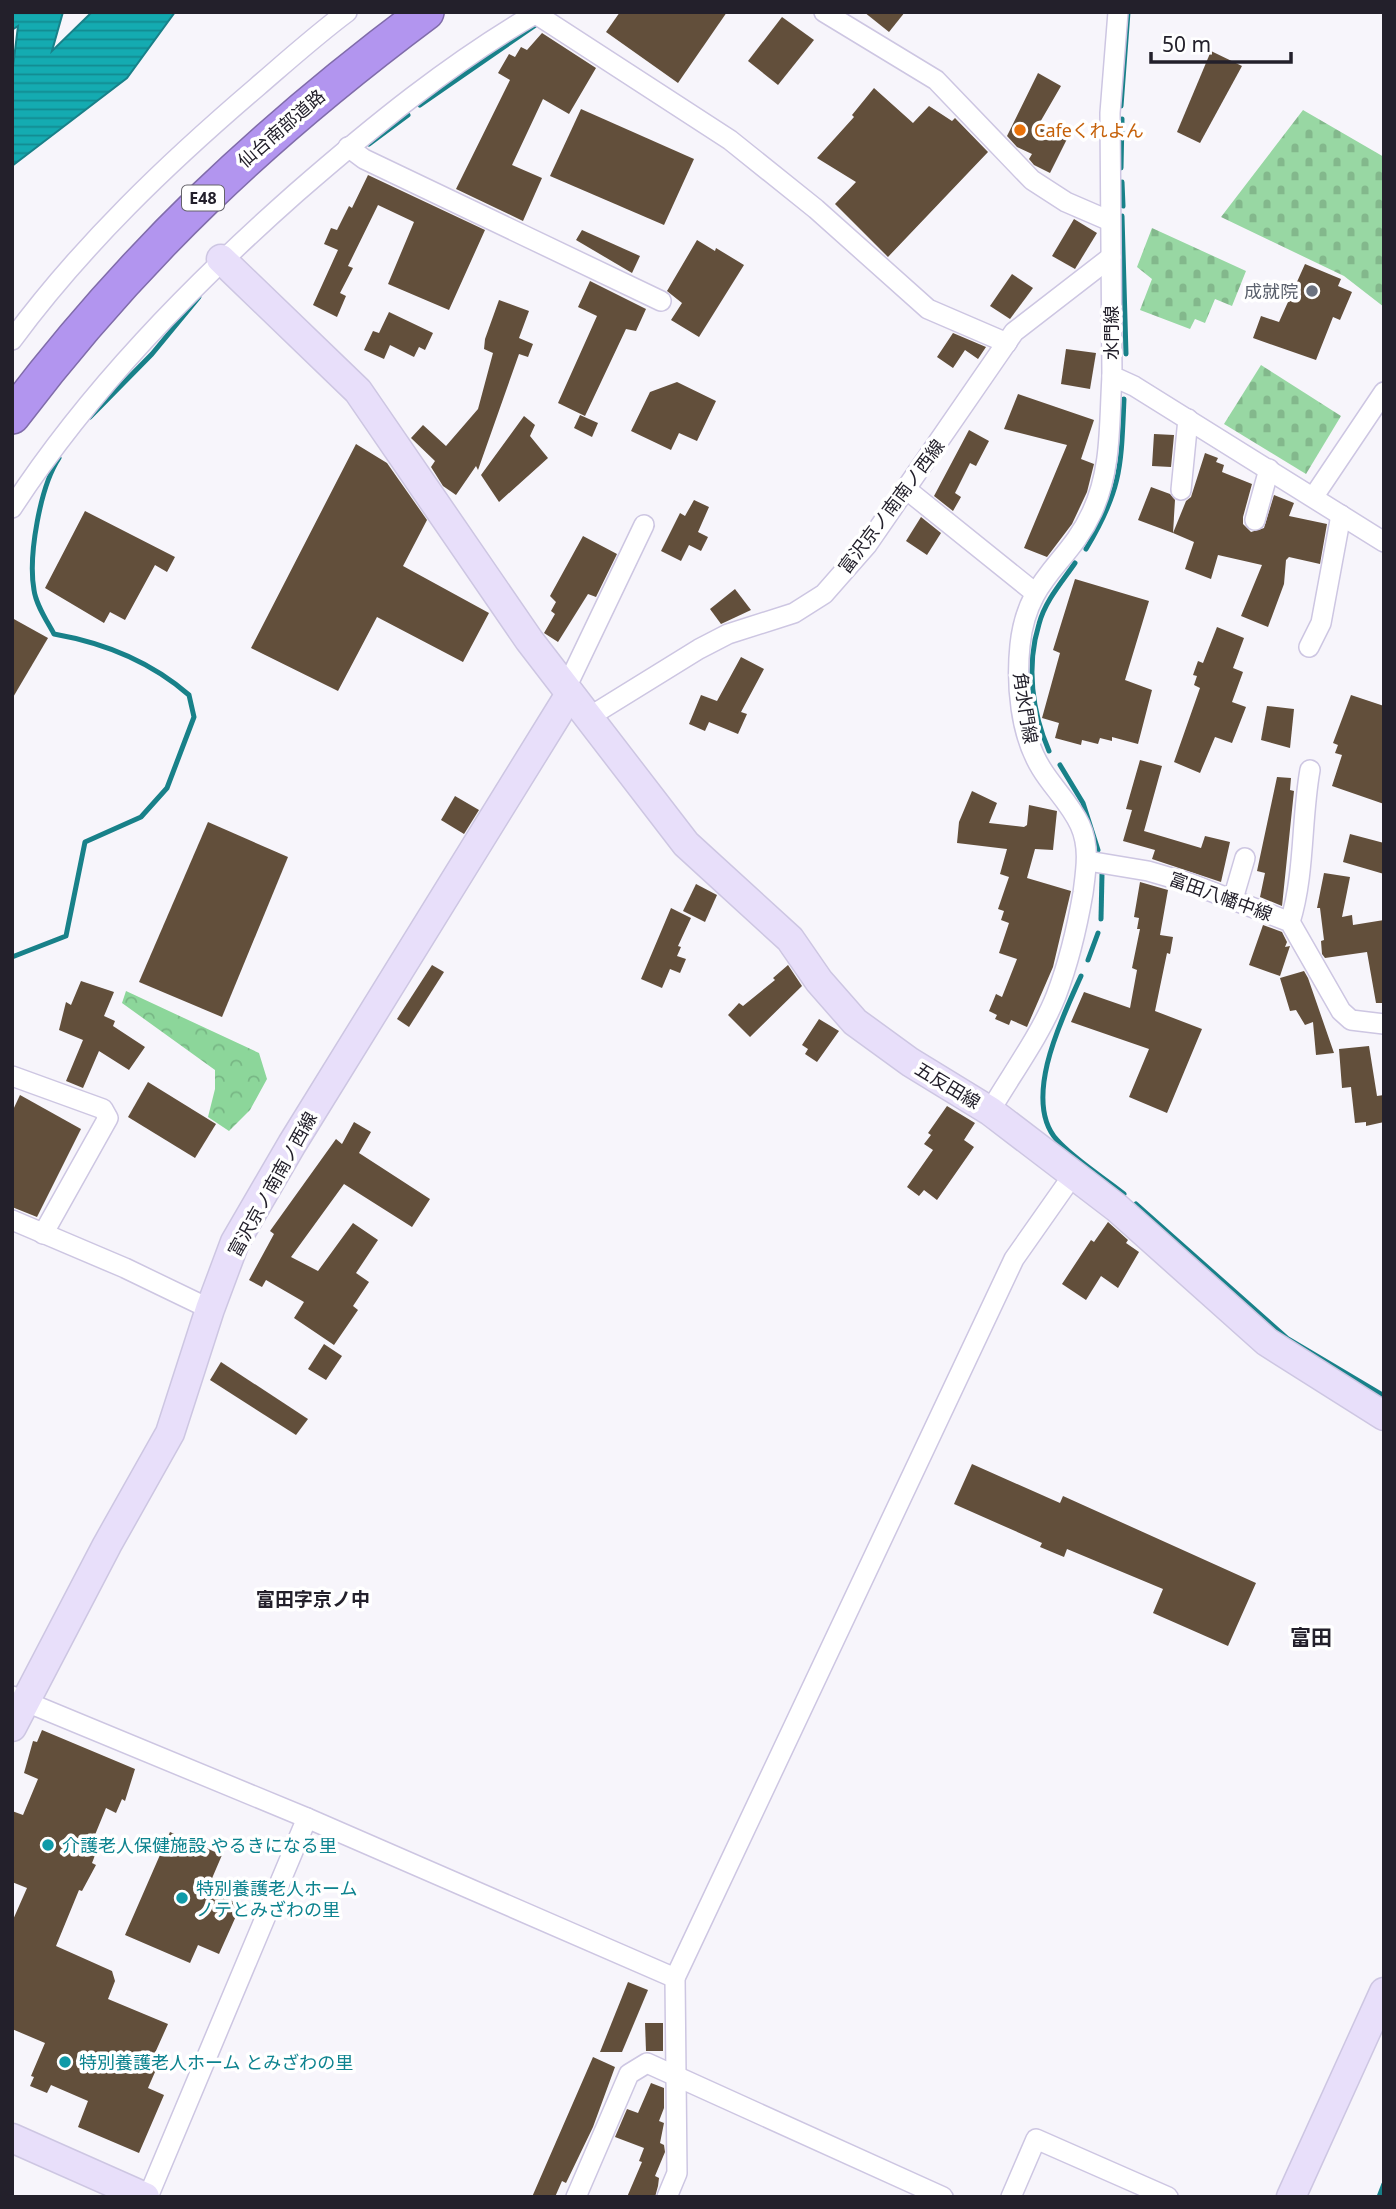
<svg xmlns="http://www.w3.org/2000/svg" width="1396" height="2209" font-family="'Noto Sans','Noto Sans JP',sans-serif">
	<defs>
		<pattern id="forest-crowns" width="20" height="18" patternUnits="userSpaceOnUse" patternTransform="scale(1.75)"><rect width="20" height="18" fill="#8cd69a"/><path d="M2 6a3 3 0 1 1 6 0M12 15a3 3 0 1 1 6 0" fill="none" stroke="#78b785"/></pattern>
		<pattern id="cemetery-stones" width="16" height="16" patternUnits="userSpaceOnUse" patternTransform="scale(1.75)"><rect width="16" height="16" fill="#98d7a3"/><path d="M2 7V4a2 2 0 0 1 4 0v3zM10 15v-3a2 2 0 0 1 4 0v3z" fill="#83b88c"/></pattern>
		<pattern id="water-rules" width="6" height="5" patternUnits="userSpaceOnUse" patternTransform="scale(1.75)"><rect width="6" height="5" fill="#14abb1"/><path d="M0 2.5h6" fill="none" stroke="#128b90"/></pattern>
	</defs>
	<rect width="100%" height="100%" fill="#f7f5fb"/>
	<path fill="url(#forest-crowns)" d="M126,991L259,1053L267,1079L250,1110L229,1131L208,1117L215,1089V1070L122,1003Z"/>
	<g fill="url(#cemetery-stones)">
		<path d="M1303,110L1384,157V307L1344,276L1221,217Z"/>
		<path d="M1152,228L1246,271L1232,306L1215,299L1205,323L1195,319L1190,329L1140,310L1152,279L1137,267Z"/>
		<path d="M1261,365L1341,416L1306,474L1224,424Z"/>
	</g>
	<path fill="url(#water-rules)" stroke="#188189" stroke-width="2" d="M12,12H63L52,51L92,12H175L127,78L12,166V75L18,26L12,30Z"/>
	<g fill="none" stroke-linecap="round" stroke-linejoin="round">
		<g stroke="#188189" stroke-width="5">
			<path d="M420,105L537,24"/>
			<path d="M1121,106L1128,12"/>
			<path d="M369,144L408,115"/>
			<path d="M1121,168L1122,119"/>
			<path d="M1122,182L1123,206"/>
			<path d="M1122,216L1126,354"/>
			<path d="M90,417L152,354L199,297"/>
			<path d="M1086,549C1122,489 1121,466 1124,399"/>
			<path d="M1049,751C1032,712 1026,666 1039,624C1045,601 1062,582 1075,563"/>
			<path d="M1060,765L1083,803L1098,850"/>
			<path d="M1101,919L1102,874"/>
			<path d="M12,957L66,936L85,842L141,817L167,788L194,717L189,695C150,661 105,643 54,634C47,621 36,605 34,590C28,556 40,487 59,458"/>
			<path d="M1088,960L1098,933"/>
			<path d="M1081,976C1063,1016 1021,1100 1057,1140C1075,1160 1103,1177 1124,1194"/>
			<path d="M1136,1204L1288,1339L1384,1396"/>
			<path d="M1379,2197L1384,2184"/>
		</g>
	</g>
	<g fill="#624f3b">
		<path d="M620,12H727L678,83L606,32Z"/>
		<path d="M864,12H905L889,32Z"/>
		<path d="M782,17L814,40L778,85L748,61Z"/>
		<path d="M542,33L596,68L569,114L543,99L512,165L542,178L523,221L456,189L510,80L498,73L509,54L515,57L521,47L527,50Z"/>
		<path d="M1211,51L1242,66L1200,143L1177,132Z"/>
		<path d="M1038,73L1061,86L1039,124L1067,139L1050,173L1034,165L1029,159L1032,154L1017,147L1007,136Z"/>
		<path d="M874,88L913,123L929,106L952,121L955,118L988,152L888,257L835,204L856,182L817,158L854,117L852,115Z"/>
		<path d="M581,109L694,159L664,225L550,176Z"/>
		<path d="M368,175L485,230L449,310L388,284L414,222L378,205L348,266L353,268L340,293L346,296L337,317L313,305L338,250L324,244L331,228L337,230L349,206L352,208Z"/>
		<path d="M1074,219L1097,233L1075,269L1052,256Z"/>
		<path d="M582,230L640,256L632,273L576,240Z"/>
		<path d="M697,240L715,251L716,248L744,265L699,337L671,320L682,303L667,291Z"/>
		<path d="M1305,264L1341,279L1338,286L1352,292L1340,320L1333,317L1316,360L1253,338L1261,316L1279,322Z"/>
		<path d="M1012,274L1033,288L1010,319L990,306Z"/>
		<path d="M590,281L646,309L636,331L626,329L585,416L558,403L597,316L578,307Z"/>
		<path d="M499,300L529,311L519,338L533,344L528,357L519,354L478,470L476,466L456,495L443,486L431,467L435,461L411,438L423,425L446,446L478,409L493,353L484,349L485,339Z"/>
		<path d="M389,312L433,333L425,350L419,347L414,357L390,345L384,359L364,350L373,331L379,333Z"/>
		<path d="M953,333L986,347L978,359L965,350L953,368L937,357Z"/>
		<path d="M1066,349L1096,353L1090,389L1061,384Z"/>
		<path d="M677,382L716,401L697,441L679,433L671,450L631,431L650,392Z"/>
		<path d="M1018,394L1094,420L1081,459L1094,464L1087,492L1072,524L1047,557L1024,548L1067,445L1004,429Z"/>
		<path d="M580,415L598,423L592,437L574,428Z"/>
		<path d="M524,416L535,425L530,436L548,458L499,502L481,475Z"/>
		<path d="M969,430L989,441L976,466L970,463L955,493L961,497L953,511L934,496Z"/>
		<path d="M1154,434L1174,435L1171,467L1152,466Z"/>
		<path d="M356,444L387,463L427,520L403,566L489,613L463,662L377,617L338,691L251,648Z"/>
		<path d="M1205,453L1218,458L1216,462L1224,465L1222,472L1252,484L1243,517V524L1251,532L1264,528L1274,495L1294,503L1289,516L1327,524L1320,564L1289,557L1286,560L1284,584L1268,627L1241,616L1262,565L1218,555L1211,579L1185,569L1194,542L1173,533L1186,501L1191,497Z"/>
		<path d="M1151,487L1170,494L1175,500L1173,533L1138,520Z"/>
		<path d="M694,500L709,507L698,532L708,537L701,551L689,545L681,561L661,551L680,513L685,516Z"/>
		<path d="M85,511L175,557L167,572L155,565L125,620L110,612L104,623L45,588Z"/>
		<path d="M921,517L941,533L927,555L906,541Z"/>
		<path d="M583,536L617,554L596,597L588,594L558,642L544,633L555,614L551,611L556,602L550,596Z"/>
		<path d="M1075,579L1149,601L1125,680L1152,690L1138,744L1112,737V741L1100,738L1098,744L1082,740L1081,745L1055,738L1059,723L1042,718L1060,653L1053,650Z"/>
		<path d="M735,589L751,610L721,624L710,609Z"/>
		<path d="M12,618L48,638L12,699Z"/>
		<path d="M1217,627L1244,638L1233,668L1243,672L1232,702L1246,707L1232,743L1215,737L1200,773L1174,762L1200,688L1194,685L1197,676L1193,675L1198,661L1203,663Z"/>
		<path d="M741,657L764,669L741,712L747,714L738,734L709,722L705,731L689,724L701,695L717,701Z"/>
		<path d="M1351,695L1384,706V804L1332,786L1342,755L1335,753L1338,745L1333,743Z"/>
		<path d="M1267,706L1294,709L1290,748L1261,740Z"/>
		<path d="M1140,760L1162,766L1144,831L1201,848L1205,836L1230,842L1221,882L1152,859L1155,850L1123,841L1132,810L1126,809Z"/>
		<path d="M1277,777L1291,778L1290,790L1294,791L1282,906L1260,897L1265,873L1257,871Z"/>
		<path d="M972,791L997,803L989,823L1024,827L1027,825L1029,805L1057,811L1053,850L1035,849L1027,878L1071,891L1053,967L1027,1027L1011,1020L1009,1025L995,1019L997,1015L989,1011L996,994L1002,997L1017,959L999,953L1009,923L1001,920L1004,911L998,909L1009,877L1000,874L1007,849L957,843L959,822Z"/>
		<path d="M455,796L479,810L464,834L441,820Z"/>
		<path d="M208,822L288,857L222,1017L139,982Z"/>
		<path d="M1350,834L1384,843V874L1343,862Z"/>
		<path d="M1324,873L1350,877L1342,917L1352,915L1353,925L1384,920V1003H1376L1367,952L1325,958L1322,954L1321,941L1324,940L1320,908H1317Z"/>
		<path d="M1140,882L1168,890L1160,935L1173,937L1170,954L1167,953L1155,1011L1202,1029L1167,1113L1129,1097L1149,1049L1071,1022L1084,992L1130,1008L1137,970L1132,968L1140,929H1137L1139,918L1134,917Z"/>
		<path d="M696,884L717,895L705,922L683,911Z"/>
		<path d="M671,908L691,918L678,946L681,947L677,956L686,959L680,973L670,969L662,988L641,979Z"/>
		<path d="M1263,925L1282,932L1287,942L1285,947L1290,946L1280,976L1249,965Z"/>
		<path d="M432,965L444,972L409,1027L397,1019Z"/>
		<path d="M788,965L802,986L750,1037L728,1015L739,1003L743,1006L775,980L773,978Z"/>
		<path d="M1304,971L1308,978L1334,1053L1316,1055L1313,1022L1305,1025L1296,1010L1290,1011L1280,978Z"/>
		<path d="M81,981L114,992L104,1016L115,1021L113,1026L145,1047L129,1070L99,1051L83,1088L66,1081L83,1040L59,1030L66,1002L71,1005Z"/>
		<path d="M819,1019L839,1031L817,1062L805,1054L808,1049L802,1045Z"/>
		<path d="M1369,1046L1377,1096L1384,1095V1122L1366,1126V1122L1355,1123L1351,1087L1342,1088L1339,1049Z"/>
		<path d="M148,1082L216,1124L195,1158L128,1117Z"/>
		<path d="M20,1095L81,1129L37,1217L12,1207V1112Z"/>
		<path d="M947,1106L975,1123L964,1140L974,1147L937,1200L924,1190L919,1196L907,1187L933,1150L924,1144L931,1135L928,1133Z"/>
		<path d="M354,1122L371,1132L359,1153L430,1199L412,1227L344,1184L291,1257L318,1271L353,1223L378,1240L356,1273L369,1282L353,1306L358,1310L334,1345L294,1318L304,1302L266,1280L262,1287L249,1280L274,1234L270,1231L336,1139L342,1144Z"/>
		<path d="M1108,1222L1128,1240L1126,1243L1139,1252L1118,1288L1101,1276L1086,1300L1062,1284L1091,1240L1094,1242Z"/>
		<path d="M324,1344L342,1356L326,1380L308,1369Z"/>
		<path d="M221,1362L308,1419L296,1435L210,1380Z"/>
		<path d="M972,1464L1060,1503L1063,1496L1256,1583L1228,1646L1153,1613L1163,1589L1067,1549L1064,1557L1040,1547L1042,1543L954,1504Z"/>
		<path d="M42,1730L135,1769L125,1801L122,1799L116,1813L106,1808L90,1847L97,1850L92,1863L96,1865L82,1891L79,1890L56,1946L112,1971L115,1981L108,1999L168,2024L155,2053L162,2056L148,2088L164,2095L139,2153L78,2127L88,2101L51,2085L47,2093L30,2086L34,2077L31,2076L45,2043L12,2029V1922L27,1888L12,1882V1811L23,1815L38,1779L24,1773L33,1741L37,1742Z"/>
		<path d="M170,1832L222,1855L207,1890L241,1905L219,1954L198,1945L190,1963L125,1935Z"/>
		<path d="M628,1982L648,1990L622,2052H600Z"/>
		<path d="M645,2023H663V2051H646Z"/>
		<path d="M593,2057L615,2067L593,2127L566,2183L562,2181L555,2197H532Z"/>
		<path d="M651,2083L664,2088V2108L659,2121L664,2123L660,2143L664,2145L665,2152L655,2176L659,2178L658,2186L655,2197H627L642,2162L639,2161L644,2148L615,2137L627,2109L638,2113Z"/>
	</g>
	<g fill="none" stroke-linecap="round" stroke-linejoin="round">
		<g stroke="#cdc6e2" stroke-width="22">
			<g id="street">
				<path d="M824,12L936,80L1032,180L1066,202L1110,221"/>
				<path d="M1118,12L1110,113L1112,376L1134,386L1384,542"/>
				<path d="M536,14L730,140L816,209L928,309L1007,343"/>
				<path d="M348,147L364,159L661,301"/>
				<path d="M12,340C82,245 168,163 257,87C286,62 316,35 347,12"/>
				<path d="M906,489L1034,592"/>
				<path d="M1181,490L1188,419"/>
				<path d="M1314,496L1384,392"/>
				<path d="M12,508C89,390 191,286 296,193C373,126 450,63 538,12"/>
				<path d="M1255,520L1269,469"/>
				<path d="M1309,647L1321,623L1341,515"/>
				<path d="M566,688L644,525"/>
				<path d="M589,717L699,649L728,634L794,613L824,594L867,545L1014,332L1111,257"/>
				<path d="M1088,861L1148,871L1189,883L1290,922L1341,1011L1351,1020L1384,1024"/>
				<path d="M1233,899L1245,858"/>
				<path d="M1290,922C1305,874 1301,820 1310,770"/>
				<path d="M12,1076L103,1109L108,1118L43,1234"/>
				<path d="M990,1111C1011,1075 1041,1034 1056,996C1069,962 1077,928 1083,893C1086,870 1090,847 1080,825C1070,803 1053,788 1041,768C1020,734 1016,684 1020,645C1027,577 1068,565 1092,512C1112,469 1109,422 1112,376"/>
				<path d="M12,1220L125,1268L210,1309"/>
				<path d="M12,1696L307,1818L675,1978"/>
				<path d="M148,2197L307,1818"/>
				<path d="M576,2197L629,2074L647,2063L943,2197"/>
				<path d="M667,2197L677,2173L675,1978L1014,1259L1073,1175"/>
				<path d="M1011,2197L1036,2139L1168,2197"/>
			</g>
		</g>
		<g stroke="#cdc6e2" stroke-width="31">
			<g id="secondary">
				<path d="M221,259L358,391L529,640L686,844L790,939L819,981L855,1022L910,1062L990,1111L1117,1208L1267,1342L1384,1416"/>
				<path d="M12,1727L107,1545L170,1433L210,1309L235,1242L292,1144L570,694"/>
				<path d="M12,2138L145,2197"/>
				<path d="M1291,2197L1384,1992"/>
			</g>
		</g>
		<g stroke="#806caa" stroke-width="38">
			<path id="highway" d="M12,416C134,255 264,133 426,12"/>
		</g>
		<use href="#street" stroke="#fff" stroke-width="19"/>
		<use href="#secondary" stroke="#e8dffa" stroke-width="28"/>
		<use href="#highway" stroke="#b295ef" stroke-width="35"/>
	</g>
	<circle fill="#e8710a" stroke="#fff" stroke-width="2.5" cx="1020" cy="130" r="7"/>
	<circle fill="#6b7280" stroke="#fff" stroke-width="2.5" cx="1312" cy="291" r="7"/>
	<g fill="#0f9aa8" stroke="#fff" stroke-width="2.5">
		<circle cx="48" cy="1845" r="7"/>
		<circle cx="182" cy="1898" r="7"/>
		<circle cx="65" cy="2062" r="7"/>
	</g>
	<g text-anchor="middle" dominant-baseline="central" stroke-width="7" stroke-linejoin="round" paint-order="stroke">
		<rect fill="#fff" stroke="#65636b" stroke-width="2" x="182" y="185.5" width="42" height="25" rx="5"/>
		<g font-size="16" font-weight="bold" fill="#23202b">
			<text x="203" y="198">E48</text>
		</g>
		<g font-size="18" fill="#23202b" stroke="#fff">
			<text transform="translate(281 128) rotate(-41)">仙台南部道路</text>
			<text transform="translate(1111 333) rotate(-90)">水門線</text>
			<text transform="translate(891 506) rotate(-53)">富沢京ノ南南ノ西線</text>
			<text transform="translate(1026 708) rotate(81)">角水門線</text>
			<text transform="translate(1221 896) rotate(20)">富田八幡中線</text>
			<text transform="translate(948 1085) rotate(31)">五反田線</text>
			<text transform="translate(272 1184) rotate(-61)">富沢京ノ南南ノ西線</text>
		</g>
		<g font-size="18" fill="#c56008" stroke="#fff" text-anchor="start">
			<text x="1034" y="130">Cafeくれよん</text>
		</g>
		<g font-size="18" fill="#5b616d" stroke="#fff" text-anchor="end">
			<text x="1298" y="291">成就院</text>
		</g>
		<g font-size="18" fill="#0d838f" stroke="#fff" text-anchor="start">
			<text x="62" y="1845">介護老人保健施設 やるきになる里</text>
			<text x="196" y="1888">特別養護老人ホーム<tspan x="196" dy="21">ノテとみざわの里</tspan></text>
			<text x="79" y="2062">特別養護老人ホーム とみざわの里</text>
		</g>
		<g font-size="19" font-weight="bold" fill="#23202b" stroke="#fff">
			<text x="313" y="1599">富田字京ノ中</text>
		</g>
		<g font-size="21" font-weight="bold" fill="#23202b" stroke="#fff">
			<text x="1311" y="1637">富田</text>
		</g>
	</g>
	<rect width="1396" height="2209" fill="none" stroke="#23202b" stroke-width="28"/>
	<path d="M1151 52v10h140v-10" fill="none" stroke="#23202b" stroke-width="3.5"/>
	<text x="1162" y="52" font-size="21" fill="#23202b" stroke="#ffffff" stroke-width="5" paint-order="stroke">50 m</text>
</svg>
